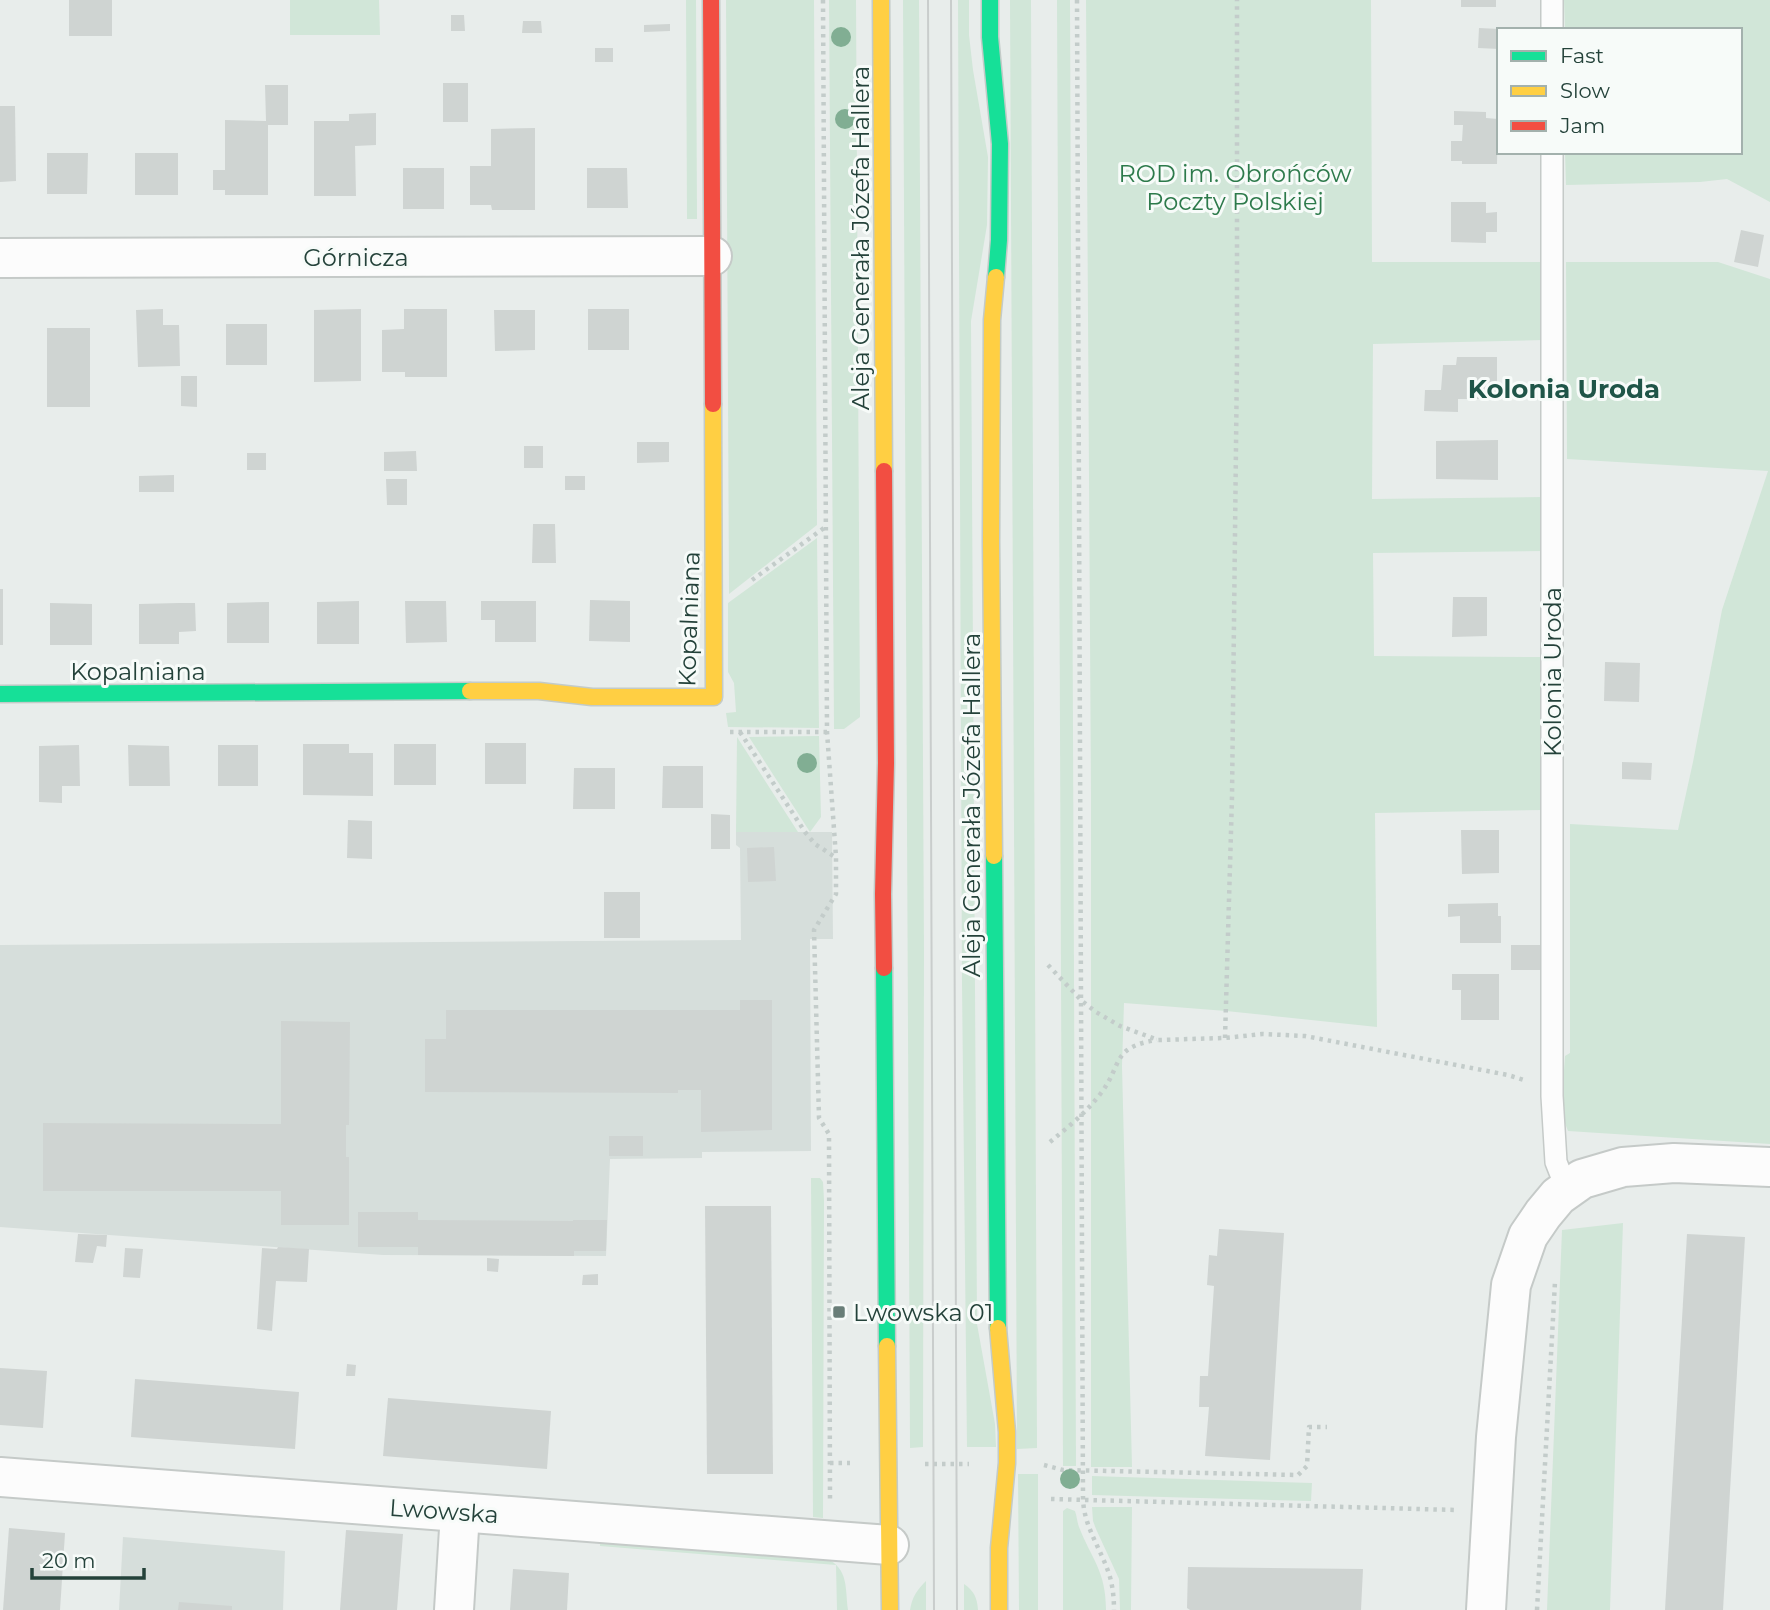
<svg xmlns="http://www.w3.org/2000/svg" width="1770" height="1610" font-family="Montserrat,sans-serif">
	<rect width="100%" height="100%" fill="#e8edeb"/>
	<g fill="#d6dedb">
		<path d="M736,832H832L833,939H810L811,1151L702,1152V1158L610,1159L606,1256L383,1255L0,1227V945L741,940L740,848L736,845Z"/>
		<path d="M123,1537L285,1551L283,1610H119Z"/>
	</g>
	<g fill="#d1e6d8">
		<path d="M290,0H379L380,35H290Z"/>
		<path d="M686,0H696L697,219H687Z"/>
		<path d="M726,0H814L817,525L729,594Z"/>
		<path d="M829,0H856L860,717L844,729H834Z"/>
		<path d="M903,0H919L924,952L923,1447L910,1448Z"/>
		<path d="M958,0H969V35L973,70L988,157L987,225L971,321L977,1324L995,1424L996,1447H967L962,984Z"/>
		<path d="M1010,0H1031L1037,1448L1017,1449Z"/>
		<path d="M1057,0H1070L1076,1466H1063Z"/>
		<path d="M1086,0H1371L1372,262H1541L1543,340L1373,344L1372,499L1543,497V551L1373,553L1374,656L1544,657V810L1375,813L1377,1027L1226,1011L1124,1003L1122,1066L1132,1467H1091V793Z"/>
		<path d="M1564,0H1770V202L1727,179L1700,182L1566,185L1565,152H1740V30H1565Z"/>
		<path d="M1566,262H1718L1770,279V1144L1568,1131L1561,1113L1565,1056L1570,1053V824L1678,830L1693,762L1722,610L1768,471L1567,459Z"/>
		<path d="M817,538L819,728L728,727L726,713L736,712L734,683L728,672V603Z"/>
		<path d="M819,736L821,817L810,832L749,737Z"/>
		<path d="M737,737L798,832H736Z"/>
		<path d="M811,1178H820L823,1182L824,1200L823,1518L813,1517Z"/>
		<path d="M1623,1223L1610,1610H1547L1562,1230Z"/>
		<path d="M1018,1474H1038V1610H1019Z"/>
		<path d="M1092,1476L1312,1483L1311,1501L1092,1495Z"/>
		<path d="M1092,1507H1132L1131,1610H1120L1119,1579L1096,1529L1093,1521Z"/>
		<path d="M1067,1508L1075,1511C1077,1516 1077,1522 1079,1527C1092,1560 1106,1571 1106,1610H1063V1511Z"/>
		<path d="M600,1540L826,1558C849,1569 845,1588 848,1610H837L836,1565L600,1546Z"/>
		<path d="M926,1581V1610H910C912,1597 917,1590 926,1581Z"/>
		<path d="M964,1584C974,1591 977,1597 978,1610H964Z"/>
	</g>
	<g fill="#cfd4d2">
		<rect x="69" y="0" width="43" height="36"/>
		<rect x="1461" y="0" width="35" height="7"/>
		<path d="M451,15H464L465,31H451Z"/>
		<path d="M523,21H541L542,33H522Z"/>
		<path d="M670,24V31L644,32V25Z"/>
		<path d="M1479,28L1499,29V49L1478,48Z"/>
		<rect x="595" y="48" width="18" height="14"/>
		<rect x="443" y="83" width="25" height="39"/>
		<path d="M265,85H288V125H268V195H225V190H213V170H225V120L266,121Z"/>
		<path d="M0,106H15L16,181L0,182Z"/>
		<path d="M1454,111L1486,112V118L1498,119L1497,164H1462V161H1451V141H1462L1463,125H1454Z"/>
		<path d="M376,113V145L355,146L356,196H314V121H349V114Z"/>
		<path d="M535,128V210H492L491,205H470V166H491V129Z"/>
		<path d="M47,153H88L87,194H47Z"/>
		<rect x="135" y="153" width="43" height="42"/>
		<rect x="403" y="168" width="41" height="41"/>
		<path d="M587,168H627L628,208H587Z"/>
		<path d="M1451,202H1486V213L1497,212V232H1486V243L1451,242Z"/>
		<path d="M1741,230L1764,235L1758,267L1734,262Z"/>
		<path d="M163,309V325H179L180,366L138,367L136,310Z"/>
		<path d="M361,309V381L314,382V310Z"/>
		<path d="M404,309H447V377H405V372H382V330L404,329Z"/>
		<rect x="588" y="309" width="41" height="41"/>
		<path d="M494,310H535V350L495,351Z"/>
		<rect x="226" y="324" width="41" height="41"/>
		<rect x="47" y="328" width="43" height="79"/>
		<path d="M1457,357H1497V399H1458V412L1424,411L1425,390H1441L1443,365H1456Z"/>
		<path d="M181,376H197V407L181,406Z"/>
		<path d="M1498,440V480L1436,479V441Z"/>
		<path d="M637,442H669V462L637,463Z"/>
		<rect x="524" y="446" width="19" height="22"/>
		<path d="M416,451L417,471H384V452Z"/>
		<rect x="247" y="453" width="19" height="17"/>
		<path d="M174,475V492H139V476Z"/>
		<rect x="565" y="476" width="20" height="14"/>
		<path d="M386,479H407V505H387Z"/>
		<path d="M533,524H555L556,563H532Z"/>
		<rect x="0" y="589" width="3" height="56"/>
		<path d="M1453,597H1487V636L1452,637Z"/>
		<path d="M590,600L630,601V642L589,641Z"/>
		<path d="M359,601V644H317V602Z"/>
		<path d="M405,601H446L447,642L406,643Z"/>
		<path d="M481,601H536V642H495V620H481Z"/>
		<path d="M269,602V643H227V603Z"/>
		<path d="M50,603L92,604V645H50Z"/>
		<path d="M179,603H195L196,631L179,632V644H139V604Z"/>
		<path d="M1605,662L1640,663L1639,702L1604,701Z"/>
		<rect x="485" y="743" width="41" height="41"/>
		<path d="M303,744H349V753H373V796L303,795Z"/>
		<rect x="394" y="744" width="42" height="41"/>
		<path d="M79,745L80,786H62V803L39,802V746Z"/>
		<path d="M128,745L169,746L170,786H129Z"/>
		<rect x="218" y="745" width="40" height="41"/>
		<path d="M1622,762L1652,763L1651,780L1622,779Z"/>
		<path d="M663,766H703V808H662Z"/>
		<path d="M574,768H615V809H573Z"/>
		<path d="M711,814L730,815V849H711Z"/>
		<path d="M348,820L372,821V859L347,858Z"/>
		<path d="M1461,830H1499V873L1462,874Z"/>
		<path d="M774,847L776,881L748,882L747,848Z"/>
		<rect x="604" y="892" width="36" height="46"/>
		<path d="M1498,903V916H1501V943H1460V916L1448,917V904Z"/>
		<rect x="1511" y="945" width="33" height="25"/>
		<path d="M1452,974H1499V1020H1461V990H1452Z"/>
		<path d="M740,1000H772V1130L701,1132V1090H678V1093L425,1092V1039H446V1010H740Z"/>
		<path d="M281,1021L350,1022L349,1125H346V1157H349V1225H281V1191H43V1123L281,1124Z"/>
		<rect x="609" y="1136" width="34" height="20"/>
		<path d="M705,1206H771L773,1474H707Z"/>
		<path d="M358,1212H418V1220L573,1221V1220H607L606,1251H574V1256L418,1255V1247H358Z"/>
		<path d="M1219,1229L1284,1233L1270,1460L1205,1456L1209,1407H1199L1200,1376H1208L1214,1286L1207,1285L1209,1255L1217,1256Z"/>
		<path d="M78,1234L107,1235L106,1247L97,1246L93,1263L75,1262Z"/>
		<path d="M1687,1234L1745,1237L1723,1610H1665Z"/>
		<path d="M278,1247L309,1249L307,1282L276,1281L272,1331L257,1329L262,1248L277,1249Z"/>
		<path d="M125,1248L143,1249L140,1278L123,1277Z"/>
		<path d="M487,1258L499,1259L498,1272L487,1271Z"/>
		<path d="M598,1274V1285H582L583,1275Z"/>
		<path d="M347,1364L356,1365L355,1376H346Z"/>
		<path d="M0,1368L47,1371L43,1428L0,1425Z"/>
		<path d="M135,1379L299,1392L295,1449L131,1437Z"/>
		<path d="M388,1398L551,1411L547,1469L383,1456Z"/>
		<path d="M9,1528L65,1533L60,1610H3Z"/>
		<path d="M346,1530L403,1534L397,1610H340Z"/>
		<path d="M1188,1567L1363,1569L1361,1610H1190L1187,1608Z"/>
		<path d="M513,1569L569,1573L567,1610H510Z"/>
		<path d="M179,1602L232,1606V1610H178Z"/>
	</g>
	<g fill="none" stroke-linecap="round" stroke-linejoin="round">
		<g stroke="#c5cac8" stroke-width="24">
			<g id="lane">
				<path d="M1552,0V30"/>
				<path d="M1552,152V1096L1556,1162L1567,1190"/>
			</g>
		</g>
		<g stroke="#c5cac8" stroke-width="42">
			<g id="street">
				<path d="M0,258L712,256"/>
				<path d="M0,1477L889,1545"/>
				<path d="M454,1610L460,1513"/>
				<path d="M1486,1610L1496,1437L1511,1285L1528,1236L1543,1214L1558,1196L1582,1179L1623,1167L1674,1163L1770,1167"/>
			</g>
		</g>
		<g stroke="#c3cbc8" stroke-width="19">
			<g id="fast">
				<path d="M990,0V37L1000,144L999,240L996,277"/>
				<path d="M0,694L470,691"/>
				<path d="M994,856L998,1328"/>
				<path d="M884,968L887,1346"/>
			</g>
		</g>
		<g stroke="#c3cbc8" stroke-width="19">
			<g id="slow">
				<path d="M881,0L884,471"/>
				<path d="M470,691H539L592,697H714L713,404"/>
				<path d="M994,856L991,542L992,320L996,277"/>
				<path d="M998,1328L1007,1432V1463L999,1548V1610"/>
				<path d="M887,1346L890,1610"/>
			</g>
		</g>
		<g stroke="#c3cbc8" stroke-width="19">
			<g id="jam">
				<path d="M711,0L713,404"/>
				<path d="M884,968L883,894L886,763L884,471"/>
			</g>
		</g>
		<g stroke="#c3ccca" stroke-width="4.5" stroke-dasharray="3.5 5" stroke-linecap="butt">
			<path d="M823,0L827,732L836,857V894L814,930L819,1118L829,1134L830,1502"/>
			<path d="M1077,0L1083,1499C1084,1528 1102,1550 1110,1577C1113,1588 1114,1599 1114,1610"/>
			<path d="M752,580L824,528"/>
			<path d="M730,732H827"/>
			<path d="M740,732L805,832L815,844L835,857"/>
			<path d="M1048,965L1082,1001L1096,1012L1120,1026L1158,1040L1225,1038L1262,1034L1305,1036L1508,1075L1524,1080"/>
			<path d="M1225,1038L1232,797L1237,359V0"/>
			<path d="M1050,1142C1068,1127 1087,1112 1101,1093C1123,1064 1111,1047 1157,1040"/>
			<path d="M830,1463H850"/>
			<path d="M925,1464H969"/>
			<path d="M1044,1465L1063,1470L1298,1475L1307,1466L1309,1427H1327"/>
			<path d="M1051,1499L1456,1510"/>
			<path d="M1537,1610L1555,1282"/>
		</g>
		<use href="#lane" stroke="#fcfcfc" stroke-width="21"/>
		<use href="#street" stroke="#fcfcfc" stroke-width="38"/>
		<use href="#fast" stroke="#16e098" stroke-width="16"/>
		<use href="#slow" stroke="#ffcf43" stroke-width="16"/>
		<use href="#jam" stroke="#f24e42" stroke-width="16"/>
		<g stroke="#c9cdcc" stroke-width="2">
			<path d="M928,0L934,1610"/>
			<path d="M951,0L957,1610"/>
		</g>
	</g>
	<g fill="#81ae93">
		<circle cx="841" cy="37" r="10"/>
		<circle cx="845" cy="119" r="10"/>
		<circle cx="807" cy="763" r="10"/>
		<circle cx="1070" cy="1479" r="10"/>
	</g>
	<rect fill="#697e78" stroke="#f7fbf9" stroke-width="2.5" x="832" y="1305" width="14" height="14" rx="3.5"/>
	<g text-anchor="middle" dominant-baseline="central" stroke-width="6" stroke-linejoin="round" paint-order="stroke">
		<g font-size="24" fill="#2d7a4b" stroke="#f7fbf9">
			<text x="1235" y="173">ROD im. Obrońców<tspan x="1235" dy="28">Poczty Polskiej</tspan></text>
		</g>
		<g font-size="24" fill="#24423a" stroke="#f7fbf9">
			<text transform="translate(860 238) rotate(-90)">Aleja Generała Józefa Hallera</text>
			<text x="356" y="257">Górnicza</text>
			<text transform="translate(689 619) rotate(-88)">Kopalniana</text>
			<text x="138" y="671">Kopalniana</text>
			<text transform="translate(1552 672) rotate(-90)">Kolonia Uroda</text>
			<text transform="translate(971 805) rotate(-90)">Aleja Generała Józefa Hallera</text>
			<text transform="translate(444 1511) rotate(4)">Lwowska</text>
		</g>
		<g font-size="24" fill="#24423a" stroke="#f7fbf9" text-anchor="start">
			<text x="853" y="1312">Lwowska 01</text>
		</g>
		<g font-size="26" font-weight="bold" fill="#1f5548" stroke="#f7fbf9">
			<text x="1564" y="389">Kolonia Uroda</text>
		</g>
	</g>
	<rect x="1497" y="28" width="245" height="126" fill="#f7fbf9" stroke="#a3b1ad" stroke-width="2"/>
	<rect x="1511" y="51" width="35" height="10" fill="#16e098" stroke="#a3b1ad" stroke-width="2"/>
	<text x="1560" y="63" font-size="21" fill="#24423a">Fast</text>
	<rect x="1511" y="86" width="35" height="10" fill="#ffcf43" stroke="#a3b1ad" stroke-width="2"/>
	<text x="1560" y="98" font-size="21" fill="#24423a">Slow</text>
	<rect x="1511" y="121" width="35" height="10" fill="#f24e42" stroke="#a3b1ad" stroke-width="2"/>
	<text x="1560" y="133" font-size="21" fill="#24423a">Jam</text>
	<path d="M32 1568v10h112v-10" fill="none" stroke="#24423a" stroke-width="3.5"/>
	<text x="42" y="1568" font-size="21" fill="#24423a" stroke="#f7fbf9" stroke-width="5" paint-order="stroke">20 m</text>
</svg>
